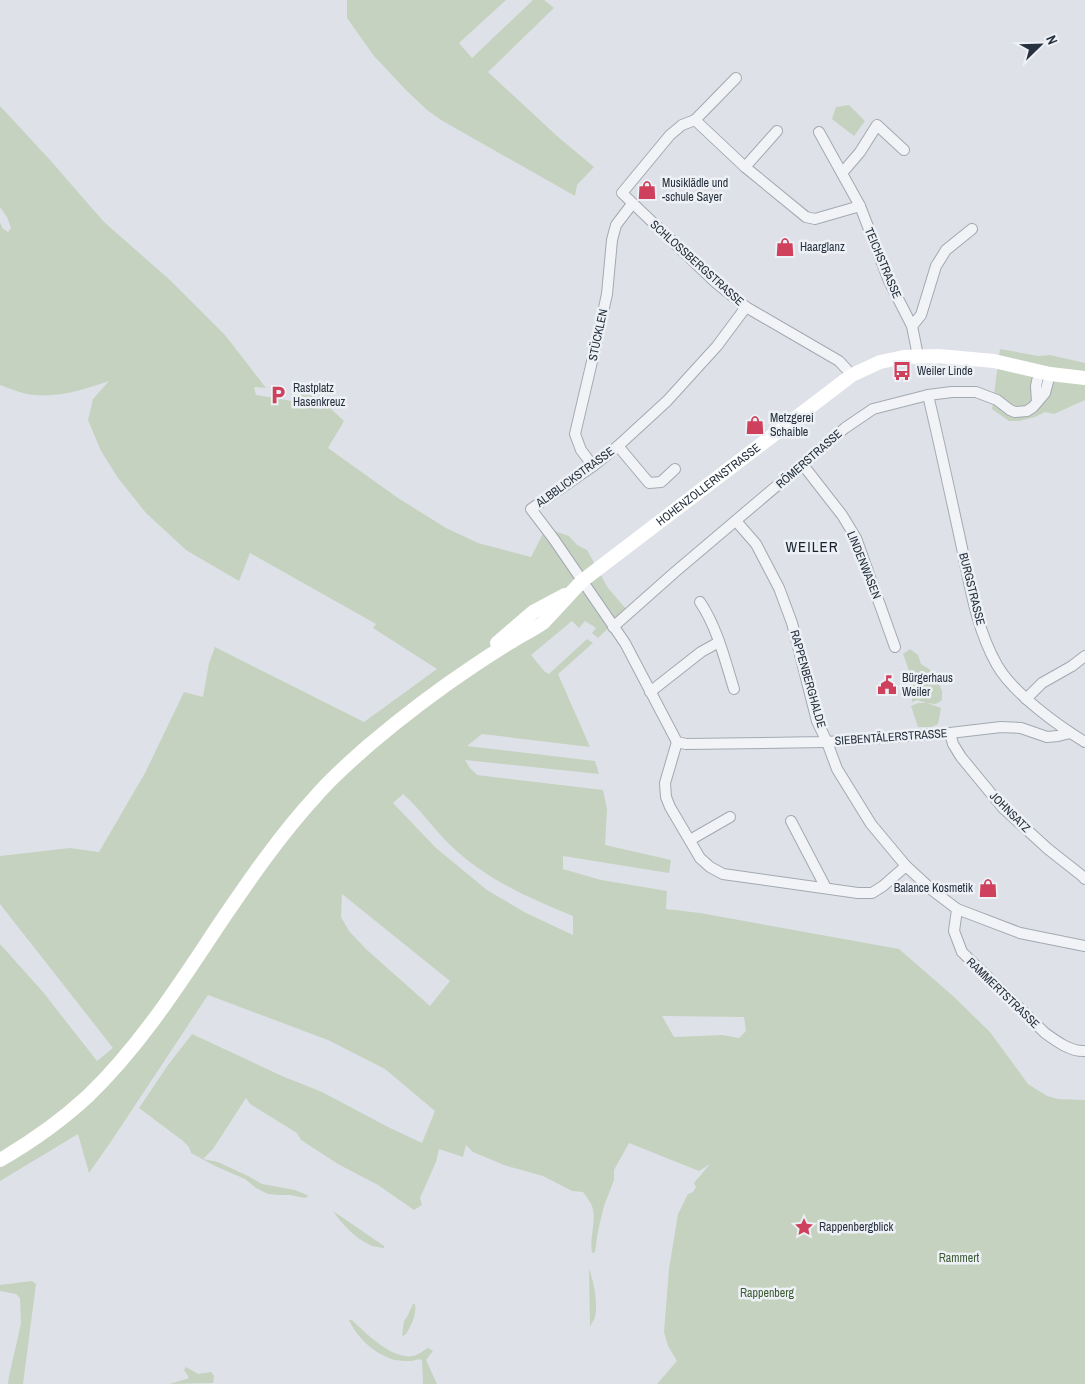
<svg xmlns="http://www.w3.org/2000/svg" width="1085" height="1384" font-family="'Archivo Narrow',sans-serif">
	<rect width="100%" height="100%" fill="#dee2e8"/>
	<g fill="#c5d2bf" fill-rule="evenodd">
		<path d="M347,0H506L459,43L472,58L533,0H544L554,8L488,72L557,136L594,167L577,185L575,196L441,120L427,110L406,90L374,56L347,18Z"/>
		<path d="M849,105L865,121L854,136L832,119L836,107Z"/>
		<path d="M0,106L50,160L104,222L171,281L225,335L266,388L254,387L256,395L298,402L301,394L327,398L330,408L344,421L328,448L398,498L446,528L478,543L531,557L546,528L569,536L577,545L587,550L608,588L627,610L598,638L592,633L596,628L585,621L579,628L572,621L531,655L545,672L549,674L587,639L593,643L558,674L590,747L482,734L467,746L595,761L599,774L465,760L470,768L477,775L603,790L607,809L605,845L671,860L669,873L563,856V869L601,880L667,891L666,909L700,913L899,949L953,996L990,1032L1028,1084L1047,1096L1058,1099L1085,1100V1384H657L677,1361L668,1346L664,1332L669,1269L678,1214L688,1194L693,1192L696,1187L694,1183L710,1164L699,1171L629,1143L614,1170V1180L604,1206L598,1231L595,1252L592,1253C589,1237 597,1221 592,1206C590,1201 586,1196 583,1192L572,1191L543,1176L504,1165L473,1152L466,1145L463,1157L439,1149L436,1162L420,1198L422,1205L414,1210L378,1185L338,1164L301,1140L297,1133L250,1104L246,1098L213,1149L203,1159L218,1162L248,1176L262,1184L295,1190L309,1196L305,1198L290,1195H278L268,1194L256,1188L245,1179L215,1166L191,1153L189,1147L183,1141L139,1108L168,1065L192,1034L282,1076L322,1092L388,1127L422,1143L435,1111L385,1069L328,1040L208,995L112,1140L89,1173L78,1134L0,1181V944L43,992L97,1061L113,1048L0,904V856L70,848L99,852L145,773L184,692L203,697L209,663L215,647L364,722L437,669L373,628L376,624L250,553L239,581L186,550L146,513L118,478L101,451L88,420L93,399L109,381C82,390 56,399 27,394C18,392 9,388 0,385V223L2,226V228L8,232L11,228L7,217L0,207ZM403,794C420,809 434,829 450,845C487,880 527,897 573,916V935L526,913L487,890L436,848L393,803ZM342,894L450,981L430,1006L367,950L349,931L341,917ZM662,1016L744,1017L746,1031L739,1038L722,1035L674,1037Z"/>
		<path d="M1000,349L1038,356L1050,355L1085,363V400L1054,414L1045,412L1035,417L1019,421H1009L992,409Z"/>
		<path d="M910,649L918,655L921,664L929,669L937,679L942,691V700L936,704L927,703L941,708L938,724L931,727H918L911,706L918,703H926L917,700L912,702C914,685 909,669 903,654Z"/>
		<path d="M333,1211L384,1246V1248C379,1247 373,1247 368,1244C354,1237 342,1224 333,1211Z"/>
		<path d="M589,1269C594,1282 598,1303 595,1317C594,1320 591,1324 590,1327Z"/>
		<path d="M32,1281L36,1284L23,1384H8L9,1376L18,1337L21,1323L20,1298L16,1294L0,1291V1285Z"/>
		<path d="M413,1304H415C417,1314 411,1327 405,1335L402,1336L404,1321L407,1317Z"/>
		<path d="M349,1320H352C365,1333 393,1360 413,1356C418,1355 424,1350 428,1348L433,1351L426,1360L437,1384H423L422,1360C418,1359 416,1360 411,1361C407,1361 400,1361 395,1360C376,1355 357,1338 349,1320Z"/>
		<path d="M186,1367L198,1374L211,1372L214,1376L213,1383L170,1384L189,1378L184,1370Z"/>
	</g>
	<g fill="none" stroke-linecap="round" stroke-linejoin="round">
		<g stroke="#a3a9b2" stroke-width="12">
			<g id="street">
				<path d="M695,120L736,78"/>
				<path d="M819,132L860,206L889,281L912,326L918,356"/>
				<path d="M745,167L777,131"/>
				<path d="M842,173L860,152L877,125L904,150"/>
				<path d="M746,307L717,346L667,401L618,446L593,466L531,509L553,538L625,643L677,742L686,744L827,742L950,733L1001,727L1021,728L1047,737L1058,736L1070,733"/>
				<path d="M912,326L921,315L936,266L946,250L972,229"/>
				<path d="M852,375L839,361L746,307L714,281L622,193L670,135L682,125L695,120L745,167L806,217L815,219L860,206"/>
				<path d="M928,395C940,446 951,497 962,548C970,587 977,630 997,665C1013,693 1057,725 1085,742"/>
				<path d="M1037,402L1036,386L1039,372"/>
				<path d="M618,446L649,483L661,482L675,469"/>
				<path d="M803,465L842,515L856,538L895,647"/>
				<path d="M593,466L581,450L575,434L594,353L607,294L612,240L616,225L632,204"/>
				<path d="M736,521L756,544L779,588L792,623L817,721L827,742L837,769L871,824L906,866L932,890L957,909L1020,933L1085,946"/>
				<path d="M700,602C717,627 725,660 734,689"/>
				<path d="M613,627L675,572L845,428L873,409L928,395L952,392H976L997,400L1010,410L1015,412L1027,411L1033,407L1045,393L1050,374"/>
				<path d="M650,692L701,652L719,642"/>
				<path d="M1026,699L1042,683L1072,666L1085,656"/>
				<path d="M950,733L953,744L961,757L1003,808L1048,849L1081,875L1085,879"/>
				<path d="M677,742L665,783L666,797L670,807L700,858L710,867L723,874L858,893H872L883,886L906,866"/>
				<path d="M791,821L826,888"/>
				<path d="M690,840L730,817"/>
				<path d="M957,909L954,931L962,952L1045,1033C1056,1041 1071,1052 1085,1051"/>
			</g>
		</g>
		<use href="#street" stroke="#f1f3f6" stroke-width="10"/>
		<g stroke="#fff" stroke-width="14">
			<path d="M497,643L533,612L565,595"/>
			<path id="s1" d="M0,1160C31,1142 61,1121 88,1096C141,1045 180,983 220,923C250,879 280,835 316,796C332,777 351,761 369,745C402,717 436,691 472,667C484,659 497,650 511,642C522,635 533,630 544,622L582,581L852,375L880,362L904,357L938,356L994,361L1050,374L1085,378"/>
		</g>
	</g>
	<defs>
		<g id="shop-bare" transform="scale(1.5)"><path d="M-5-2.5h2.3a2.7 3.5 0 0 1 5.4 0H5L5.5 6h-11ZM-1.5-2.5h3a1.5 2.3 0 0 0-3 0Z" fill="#cf405d" stroke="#edf1f5" stroke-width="2.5" paint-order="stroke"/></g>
		<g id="bus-bare" transform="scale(1.5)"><path d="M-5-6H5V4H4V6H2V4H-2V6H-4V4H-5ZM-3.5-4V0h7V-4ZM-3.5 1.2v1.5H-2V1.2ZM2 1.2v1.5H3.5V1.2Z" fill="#cf405d" stroke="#edf1f5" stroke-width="2.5" paint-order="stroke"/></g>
		<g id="parking-bare" transform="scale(1.5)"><path d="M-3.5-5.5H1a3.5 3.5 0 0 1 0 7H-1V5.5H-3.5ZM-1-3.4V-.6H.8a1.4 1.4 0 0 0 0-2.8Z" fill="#cf405d" stroke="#edf1f5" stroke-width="2.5" paint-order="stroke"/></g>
		<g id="civic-bare" transform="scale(1.5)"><path d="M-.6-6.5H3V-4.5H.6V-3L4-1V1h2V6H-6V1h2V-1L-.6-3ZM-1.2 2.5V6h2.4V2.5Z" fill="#cf405d" stroke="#edf1f5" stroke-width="2.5" paint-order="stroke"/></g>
		<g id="sight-bare" transform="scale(1.5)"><path d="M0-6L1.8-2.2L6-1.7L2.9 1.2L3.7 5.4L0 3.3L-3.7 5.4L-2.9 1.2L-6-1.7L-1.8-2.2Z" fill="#cf405d" stroke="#edf1f5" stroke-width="2.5" paint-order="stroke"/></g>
	</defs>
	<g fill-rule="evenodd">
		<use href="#shop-bare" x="647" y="190"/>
		<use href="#shop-bare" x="785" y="247"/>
		<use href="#bus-bare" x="902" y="371"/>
		<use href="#parking-bare" x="278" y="395"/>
		<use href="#shop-bare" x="755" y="425"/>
		<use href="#civic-bare" x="887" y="685"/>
		<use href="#shop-bare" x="988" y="888"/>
		<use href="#sight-bare" x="804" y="1227"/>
	</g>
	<g text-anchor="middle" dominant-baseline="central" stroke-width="5" stroke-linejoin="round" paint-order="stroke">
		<g font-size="12" fill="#27313f" stroke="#edf1f5" text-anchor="start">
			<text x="662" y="183">Musiklädle und<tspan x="662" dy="14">-schule Sayer</tspan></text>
			<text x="800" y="247">Haarglanz</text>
			<text x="917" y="371">Weiler Linde</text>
			<text x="293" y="388">Rastplatz<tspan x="293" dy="14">Hasenkreuz</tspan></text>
			<text x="770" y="418">Metzgerei<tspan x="770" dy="14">Schaible</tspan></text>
			<text x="902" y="678">Bürgerhaus<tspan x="902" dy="14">Weiler</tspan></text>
			<text x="973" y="888" text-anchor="end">Balance Kosmetik</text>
			<text x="819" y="1227">Rappenbergblick</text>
		</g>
		<g font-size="12" fill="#27313f" stroke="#edf1f5">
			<text transform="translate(697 263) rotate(42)">SCHLOSSBERGSTRASSE</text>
			<text transform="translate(883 263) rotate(67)">TEICHSTRASSE</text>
			<text transform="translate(598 335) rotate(-78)">STÜCKLEN</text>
			<text transform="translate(809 459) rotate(-41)">RÖMERSTRASSE</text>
			<text transform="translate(575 477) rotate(-36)">ALBBLICKSTRASSE</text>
			<text stroke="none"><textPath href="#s1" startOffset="989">HOHENZOLLERNSTRASSE</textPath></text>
			<text transform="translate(864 565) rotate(68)">LINDENWASEN</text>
			<text transform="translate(972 589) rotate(76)">BURGSTRASSE</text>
			<text transform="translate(808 679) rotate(74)">RAPPENBERGHALDE</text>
			<text transform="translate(891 737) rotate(-4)">SIEBENTÄLERSTRASSE</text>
			<text transform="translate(1010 812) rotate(45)">JOHNSATZ</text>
			<text transform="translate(1003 993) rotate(44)">RAMMERTSTRASSE</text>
		</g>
		<g font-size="12" fill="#3d5b34" stroke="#edf1f5">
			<text x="959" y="1258">Rammert</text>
			<text x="767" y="1293">Rappenberg</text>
		</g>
		<g font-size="15" letter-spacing="1" fill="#192230" stroke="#edf1f5">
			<text x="812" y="546">WEILER</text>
		</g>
	</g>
	<g transform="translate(1040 45) rotate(67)" stroke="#edf1f5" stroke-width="4" paint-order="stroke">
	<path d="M0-4L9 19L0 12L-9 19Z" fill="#27313f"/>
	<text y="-8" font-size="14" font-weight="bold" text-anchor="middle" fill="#27313f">N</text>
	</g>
</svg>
